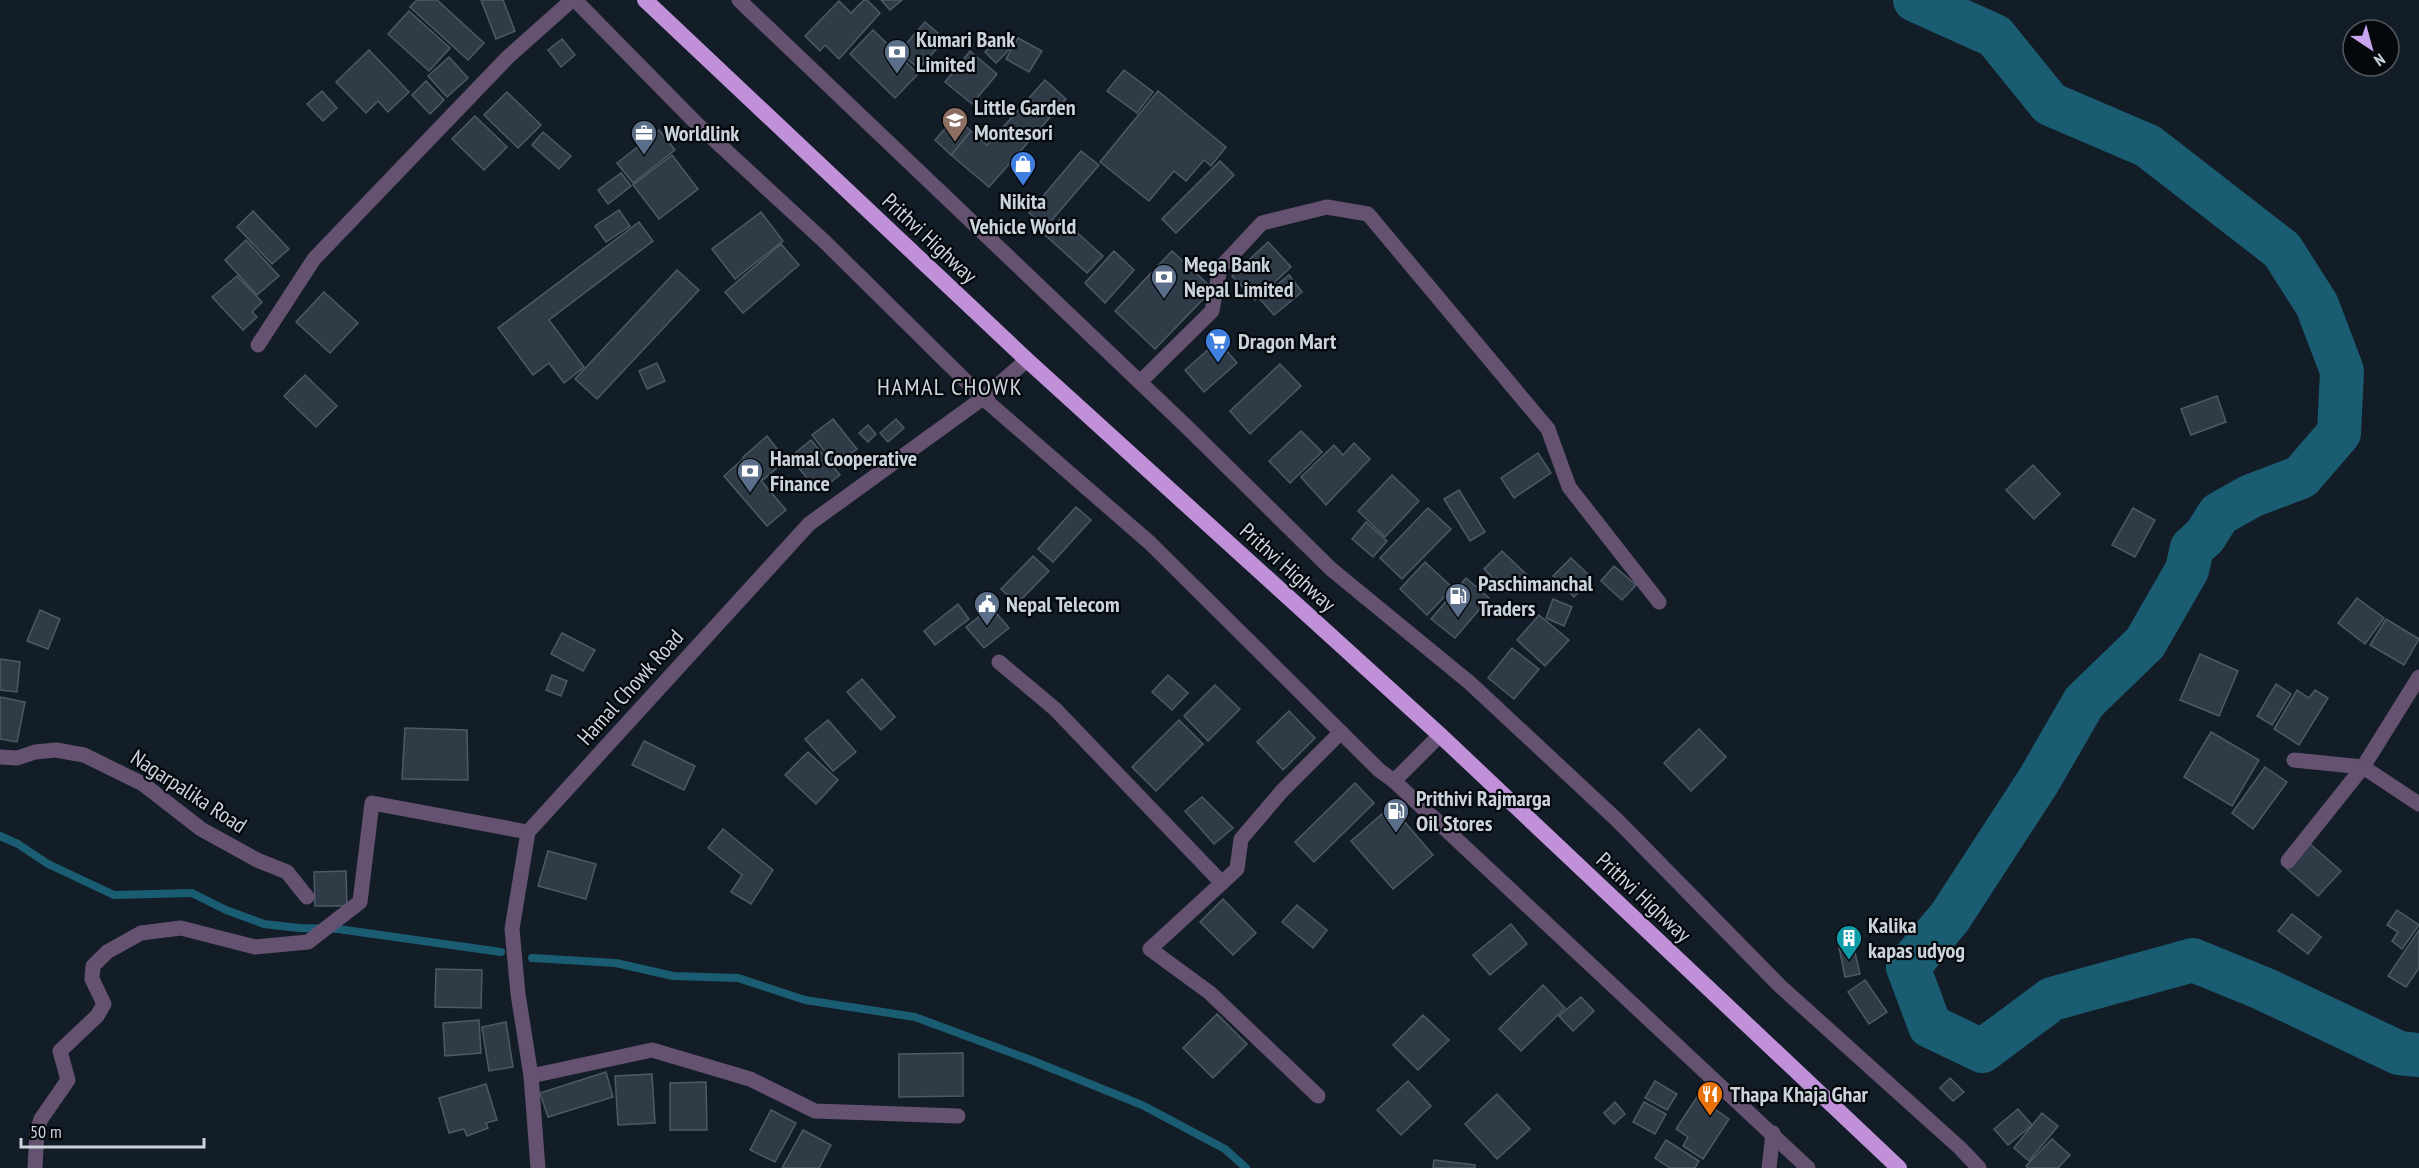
<svg xmlns="http://www.w3.org/2000/svg" width="2419" height="1168" font-family="'PT Sans Narrow',sans-serif">
	<rect width="100%" height="100%" fill="#121d27"/>
	<g fill="none" stroke-linecap="round" stroke-linejoin="round">
		<g stroke="#1a5d72" stroke-width="8">
			<path d="M0,836L18,844L48,864L114,895L192,893L226,910L264,924L299,928L338,929L501,952"/>
			<path d="M532,958L616,963L673,976L738,978L805,1000L915,1017L1031,1060L1142,1105L1225,1149L1246,1168"/>
		</g>
		<path stroke="#1a5d72" stroke-width="44" d="M1915,0L1995,36L2050,104L2148,146L2282,250L2317,305L2342,371L2339,433L2301,477L2251,496L2219,514L2205,536L2192,548L2187,570L2145,643L2084,702L2039,780L1950,917L1908,967L1930,1026L1982,1051L2052,999L2193,960L2264,989L2399,1053L2419,1055"/>
	</g>
	<g fill="#2f3c47" stroke="#4d5a66" stroke-width="1.5">
		<path d="M417,0H437L484,43L468,60L410,7Z"/>
		<path d="M481,0H503L515,31L496,39Z"/>
		<path d="M864,0H867L880,13L839,59L825,45L820,51L805,36L839,1L851,13Z"/>
		<path d="M881,0H902L890,10Z"/>
		<path d="M409,11L450,48L429,71L388,34Z"/>
		<path d="M925,22L945,39L919,69L899,52Z"/>
		<path d="M873,30L918,74L895,98L850,54Z"/>
		<path d="M1018,38L1042,51L1029,72L1006,59Z"/>
		<path d="M562,39L575,55L561,67L548,50Z"/>
		<path d="M998,39L1009,50L996,63L985,52Z"/>
		<path d="M369,50L409,92L388,112L378,101L366,113L336,82Z"/>
		<path d="M970,51L997,74L972,104L945,82Z"/>
		<path d="M449,57L468,78L447,97L428,76Z"/>
		<path d="M1124,70L1153,92L1137,113L1107,91Z"/>
		<path d="M1045,80L1066,99L989,187L951,155L971,131L987,145Z"/>
		<path d="M426,81L444,100L430,114L412,95Z"/>
		<path d="M322,91L337,108L323,121L307,104Z"/>
		<path d="M1158,91L1226,147L1211,166L1204,160L1186,181L1174,171L1149,201L1100,162Z"/>
		<path d="M507,92L541,125L518,148L484,115Z"/>
		<path d="M475,116L507,147L484,170L452,139Z"/>
		<path d="M955,117L971,131L951,155L935,140Z"/>
		<path d="M659,130L675,150L633,183L617,163Z"/>
		<path d="M543,132L571,156L559,169L532,145Z"/>
		<path d="M1081,151L1099,165L1046,227L1029,213Z"/>
		<path d="M672,155L698,189L659,219L633,185Z"/>
		<path d="M1220,161L1234,175L1176,233L1162,219Z"/>
		<path d="M621,173L631,186L608,204L598,190Z"/>
		<path d="M619,210L630,226L606,242L595,226Z"/>
		<path d="M253,211L289,249L272,264L237,227Z"/>
		<path d="M761,212L783,241L735,279L712,249Z"/>
		<path d="M1061,218L1103,256L1087,273L1045,235Z"/>
		<path d="M639,222L653,241L549,320L584,367L564,383L549,363L533,375L498,328Z"/>
		<path d="M246,240L279,276L257,295L225,260Z"/>
		<path d="M1268,242L1291,267L1255,300L1232,276Z"/>
		<path d="M781,244L799,265L743,313L725,292Z"/>
		<path d="M1114,251L1134,270L1105,303L1085,283Z"/>
		<path d="M1172,251L1213,289L1155,349L1115,311Z"/>
		<path d="M677,270L699,290L597,399L575,379Z"/>
		<path d="M1289,275L1302,292L1274,315L1260,299Z"/>
		<path d="M237,276L262,302L252,312L257,317L243,330L212,297Z"/>
		<path d="M324,292L358,323L330,353L296,322Z"/>
		<path d="M1218,341L1237,363L1204,392L1185,370Z"/>
		<path d="M657,363L665,381L647,389L639,371Z"/>
		<path d="M1280,364L1301,386L1250,434L1230,411Z"/>
		<path d="M305,375L337,406L316,427L284,396Z"/>
		<path d="M2217,396L2226,422L2191,435L2181,409Z"/>
		<path d="M833,419L857,449L835,465L812,435Z"/>
		<path d="M896,419L904,428L888,442L880,433Z"/>
		<path d="M868,425L876,434L868,442L859,433Z"/>
		<path d="M1301,431L1322,452L1290,483L1269,461Z"/>
		<path d="M767,436L786,460L763,480L743,457Z"/>
		<path d="M811,440L840,475L818,492L790,457Z"/>
		<path d="M1354,443L1370,459L1326,505L1301,477L1334,445L1343,455Z"/>
		<path d="M1538,453L1551,473L1514,498L1501,478Z"/>
		<path d="M743,459L786,510L767,526L724,476Z"/>
		<path d="M2033,465L2060,494L2034,519L2006,490Z"/>
		<path d="M1392,475L1419,501L1385,537L1358,511Z"/>
		<path d="M1459,490L1485,532L1470,541L1444,499Z"/>
		<path d="M1076,507L1091,520L1053,562L1038,549Z"/>
		<path d="M1428,508L1451,529L1402,579L1380,558Z"/>
		<path d="M2133,508L2155,520L2135,557L2112,545Z"/>
		<path d="M1366,522L1387,541L1373,557L1352,539Z"/>
		<path d="M1502,551L1527,575L1508,593L1484,569Z"/>
		<path d="M1033,556L1049,571L1017,604L1001,589Z"/>
		<path d="M1571,558L1592,578L1574,597L1553,576Z"/>
		<path d="M1425,562L1453,588L1427,615L1400,589Z"/>
		<path d="M1614,566L1636,585L1622,600L1601,581Z"/>
		<path d="M1466,578L1489,598L1455,638L1431,619Z"/>
		<path d="M2357,598L2384,618L2365,644L2338,623Z"/>
		<path d="M1553,599L1572,607L1564,626L1546,618Z"/>
		<path d="M958,604L969,619L935,645L924,631Z"/>
		<path d="M991,607L1009,628L984,648L966,627Z"/>
		<path d="M40,610L60,619L48,649L27,641Z"/>
		<path d="M1539,615L1569,640L1545,666L1517,640Z"/>
		<path d="M2386,619L2419,639L2404,665L2370,645Z"/>
		<path d="M562,633L595,650L583,671L551,654Z"/>
		<path d="M1512,648L1539,669L1514,699L1488,678Z"/>
		<path d="M2200,654L2238,671L2219,716L2180,700Z"/>
		<path d="M0,659L20,662L17,692L0,690Z"/>
		<path d="M552,675L567,681L561,696L546,690Z"/>
		<path d="M1168,675L1188,693L1172,710L1152,692Z"/>
		<path d="M862,679L895,717L881,730L847,692Z"/>
		<path d="M2276,684L2291,694L2272,725L2257,716Z"/>
		<path d="M1215,685L1240,709L1208,741L1184,716Z"/>
		<path d="M2297,690L2309,698L2315,690L2328,698L2299,745L2274,729Z"/>
		<path d="M0,697L25,702L17,742L0,739Z"/>
		<path d="M1289,711L1315,738L1283,770L1257,742Z"/>
		<path d="M828,720L856,752L833,771L805,739Z"/>
		<path d="M1179,720L1203,744L1156,791L1132,767Z"/>
		<path d="M405,728L467,730L468,780L402,779Z"/>
		<path d="M1699,729L1726,757L1691,791L1664,763Z"/>
		<path d="M2211,732L2259,760L2232,806L2184,777Z"/>
		<path d="M644,741L695,766L684,790L632,765Z"/>
		<path d="M808,752L838,780L816,804L785,775Z"/>
		<path d="M2265,767L2287,782L2253,829L2232,813Z"/>
		<path d="M1355,783L1374,803L1314,862L1295,842Z"/>
		<path d="M1202,797L1233,828L1214,844L1185,811Z"/>
		<path d="M1391,806L1433,855L1393,889L1351,841Z"/>
		<path d="M723,829L773,870L751,904L731,892L742,875L708,848Z"/>
		<path d="M2309,843L2341,871L2318,896L2286,868Z"/>
		<path d="M548,851L596,864L586,899L538,886Z"/>
		<path d="M346,871L347,906H315L314,872Z"/>
		<path d="M1223,899L1256,933L1233,955L1200,922Z"/>
		<path d="M1297,905L1327,930L1313,948L1282,922Z"/>
		<path d="M2397,910L2419,925L2402,949L2392,941L2398,932L2387,925Z"/>
		<path d="M2292,914L2321,937L2308,954L2278,931Z"/>
		<path d="M1511,924L1527,944L1490,975L1473,955Z"/>
		<path d="M2419,930V968L2406,987L2388,976Z"/>
		<path d="M1853,944L1860,974L1845,977L1839,947Z"/>
		<path d="M436,969L482,970L481,1008L435,1007Z"/>
		<path d="M1865,980L1887,1012L1869,1024L1848,992Z"/>
		<path d="M1543,985L1565,1008L1521,1051L1499,1029Z"/>
		<path d="M1581,997L1594,1011L1573,1031L1559,1016Z"/>
		<path d="M1217,1014L1247,1044L1213,1078L1183,1048Z"/>
		<path d="M1423,1015L1449,1040L1418,1070L1393,1045Z"/>
		<path d="M479,1020L481,1053L445,1056L443,1023Z"/>
		<path d="M506,1022L513,1067L489,1071L482,1027Z"/>
		<path d="M963,1053V1096L899,1097V1054Z"/>
		<path d="M606,1072L613,1097L548,1117L540,1093Z"/>
		<path d="M652,1074L655,1123L618,1125L615,1076Z"/>
		<path d="M1950,1078L1964,1092L1953,1101L1940,1088Z"/>
		<path d="M1408,1081L1431,1106L1401,1135L1377,1110Z"/>
		<path d="M1655,1081L1677,1094L1667,1110L1645,1098Z"/>
		<path d="M706,1082L707,1130H670V1083Z"/>
		<path d="M486,1084L497,1120L486,1123L488,1128L467,1136L464,1129L449,1133L439,1098Z"/>
		<path d="M1497,1094L1530,1129L1497,1159L1465,1124Z"/>
		<path d="M1697,1097L1729,1119L1703,1159L1683,1146L1688,1137L1676,1129Z"/>
		<path d="M1615,1102L1625,1114L1614,1124L1604,1113Z"/>
		<path d="M1644,1102L1666,1114L1655,1134L1633,1122Z"/>
		<path d="M2018,1109L2032,1125L2008,1145L1994,1129Z"/>
		<path d="M771,1110L796,1123L775,1162L750,1150Z"/>
		<path d="M2042,1113L2058,1126L2029,1161L2014,1148Z"/>
		<path d="M803,1130L831,1145L819,1168H782Z"/>
		<path d="M2052,1139L2070,1155L2058,1168H2028L2026,1166Z"/>
		<path d="M1666,1140L1699,1161L1695,1168H1670L1655,1158Z"/>
		<path d="M1434,1160L1475,1165V1168H1433Z"/>
	</g>
	<g fill="none" stroke-linecap="round" stroke-linejoin="round">
		<g stroke="#655170" stroke-width="15">
			<path d="M575,0L696,123L825,242L983,398L1150,543L1379,770L1394,781L1808,1168"/>
			<path d="M739,0L1188,428L1331,569L1470,683L1617,820L1780,986L1960,1148L1979,1168"/>
			<path d="M258,345L314,259L508,57L572,0"/>
			<path d="M1140,382L1212,311L1220,268L1262,223L1327,207L1368,214L1548,429L1569,487L1659,602"/>
			<path d="M999,662L1055,709L1222,883"/>
			<path d="M0,757L17,758L35,752L56,750L84,755L143,784L201,829L257,860L287,872L307,897"/>
			<path d="M2294,760L2363,767L2419,677"/>
			<path d="M1394,781L1440,735"/>
			<path d="M2288,861L2363,767L2419,804"/>
			<path d="M531,1076L652,1050L750,1079L815,1111L958,1116"/>
			<path d="M1318,1096L1210,993L1150,949L1237,869L1241,839L1282,791L1341,732"/>
			<path d="M35,1168L37,1131L41,1119L68,1080L60,1051L97,1016L104,1004L92,979L93,966L107,952L141,933L181,928L255,947L308,942L360,902L372,803L528,832"/>
			<path d="M538,1168L531,1076L518,994L512,929L528,832L809,524L983,398L1027,360"/>
			<path d="M1769,1168L1773,1133"/>
		</g>
		<path stroke="#c090d8" stroke-width="16" d="M645,0L1027,360L1440,735L1899,1168"/>
	</g>
	<defs>
		<g id="bank-pin" transform="scale(1.35)"><path d="M0 17L-7.5 6A9.5 9.5 0 1 1 7.5 6Z" fill="#5c6f8a" stroke="#04070b"/><path d="M-6-4H6V4H-6ZM0-2.3a2.3 2.3 0 1 0 0 4.6a2.3 2.3 0 1 0 0-4.6Z" fill="#fff"/></g>
		<g id="school-pin" transform="scale(1.35)"><path d="M0 17L-7.5 6A9.5 9.5 0 1 1 7.5 6Z" fill="#8d6e63" stroke="#04070b"/><path d="M0-5L7-2L0 1L-7-2ZM-4 1L0 2.5L4 1V4Q0 6-4 4Z" fill="#fff"/></g>
		<g id="office-pin" transform="scale(1.35)"><path d="M0 17L-7.5 6A9.5 9.5 0 1 1 7.5 6Z" fill="#5c6f8a" stroke="#04070b"/><path d="M-6-3h4V-5.5h4V-3h4V5H-6ZM-1-4.5V-3h2v-1.5ZM-6 0V1H6V0Z" fill="#fff"/></g>
		<g id="shop-pin" transform="scale(1.35)"><path d="M0 17L-7.5 6A9.5 9.5 0 1 1 7.5 6Z" fill="#3f7fe0" stroke="#04070b"/><path d="M-5-2.5h2.3a2.7 3.5 0 0 1 5.4 0H5L5.5 6h-11ZM-1.5-2.5h3a1.5 2.3 0 0 0-3 0Z" fill="#fff"/></g>
		<g id="supermarket-pin" transform="scale(1.35)"><path d="M0 17L-7.5 6A9.5 9.5 0 1 1 7.5 6Z" fill="#3f7fe0" stroke="#04070b"/><path d="M-6-5.5h2.5l.6 2H6L4.5 2H-2.5L-4.4-4H-6ZM-1.5 3.2a1.3 1.3 0 1 0 .1 0ZM3 3.2a1.3 1.3 0 1 0 .1 0Z" fill="#fff"/></g>
		<g id="fuel-pin" transform="scale(1.35)"><path d="M0 17L-7.5 6A9.5 9.5 0 1 1 7.5 6Z" fill="#5c6f8a" stroke="#04070b"/><path d="M-5.5-6h7V0h2V4h1.3V-2.5L3-4.5l.8-.8L6-3V5H2.5V1h-1V6h-7ZM-4.2-4.7v3.2H.2V-4.7Z" fill="#fff"/></g>
		<g id="civic-pin" transform="scale(1.35)"><path d="M0 17L-7.5 6A9.5 9.5 0 1 1 7.5 6Z" fill="#5c6f8a" stroke="#04070b"/><path d="M-.6-6.5H3V-4.5H.6V-3L4-1V1h2V6H-6V1h2V-1L-.6-3ZM-1.2 2.5V6h2.4V2.5Z" fill="#fff"/></g>
		<g id="building-pin" transform="scale(1.35)"><path d="M0 17L-7.5 6A9.5 9.5 0 1 1 7.5 6Z" fill="#0f9aa8" stroke="#04070b"/><path d="M-4-6H4V6H1V3H-1V6H-4ZM-2.5-4.3h1.7v1.8h-1.7ZM.8-4.3h1.7v1.8H.8ZM-2.5-1h1.7V.8h-1.7ZM.8-1h1.7V.8H.8Z" fill="#fff"/></g>
		<g id="restaurant-pin" transform="scale(1.35)"><path d="M0 17L-7.5 6A9.5 9.5 0 1 1 7.5 6Z" fill="#e8710a" stroke="#04070b"/><path d="M-5-6h1v4h1v-4h1v4h1v-4h1v5L-1.5 .5V6h-2V.5L-5-1ZM5-6V6H3V1.5H1.5Q1.5-4 5-6Z" fill="#fff"/></g>
	</defs>
	<g fill-rule="evenodd">
		<use href="#bank-pin" x="897" y="52"/>
		<use href="#school-pin" x="955" y="120"/>
		<use href="#office-pin" x="644" y="133"/>
		<use href="#shop-pin" x="1023" y="164"/>
		<use href="#bank-pin" x="1164" y="277"/>
		<use href="#supermarket-pin" x="1218" y="341"/>
		<use href="#bank-pin" x="750" y="471"/>
		<use href="#fuel-pin" x="1458" y="596"/>
		<use href="#civic-pin" x="987" y="604"/>
		<use href="#fuel-pin" x="1396" y="811"/>
		<use href="#building-pin" x="1849" y="938"/>
		<use href="#restaurant-pin" x="1710" y="1094"/>
	</g>
	<g text-anchor="middle" dominant-baseline="central" stroke-width="4.5" stroke-linejoin="round" paint-order="stroke">
		<g font-size="22" font-weight="bold" fill="#ccd4db" stroke="#04070b" text-anchor="start">
			<text x="916" y="39">Kumari Bank<tspan x="916" dy="25">Limited</tspan></text>
			<text x="974" y="107">Little Garden<tspan x="974" dy="25">Montesori</tspan></text>
			<text x="664" y="133">Worldlink</text>
			<text x="1023" y="201" text-anchor="middle">Nikita<tspan x="1023" dy="25">Vehicle World</tspan></text>
			<text x="1184" y="264">Mega Bank<tspan x="1184" dy="25">Nepal Limited</tspan></text>
			<text x="1238" y="341">Dragon Mart</text>
			<text x="770" y="458">Hamal Cooperative<tspan x="770" dy="25">Finance</tspan></text>
			<text x="1478" y="583">Paschimanchal<tspan x="1478" dy="25">Traders</tspan></text>
			<text x="1006" y="604">Nepal Telecom</text>
			<text x="1416" y="798">Prithivi Rajmarga<tspan x="1416" dy="25">Oil Stores</tspan></text>
			<text x="1868" y="925">Kalika<tspan x="1868" dy="25">kapas udyog</tspan></text>
			<text x="1730" y="1094">Thapa Khaja Ghar</text>
		</g>
		<g font-size="22" fill="#ccd4db" stroke="#04070b">
			<text transform="translate(930 238) rotate(43)">Prithvi Highway</text>
			<text transform="translate(1288 567) rotate(42)">Prithvi Highway</text>
			<text transform="translate(630 687) rotate(-48)">Hamal Chowk Road</text>
			<text transform="translate(189 791) rotate(33)">Nagarpalika Road</text>
			<text transform="translate(1644 897) rotate(43)">Prithvi Highway</text>
		</g>
		<g font-size="24" letter-spacing="1.5" fill="#ccd4db" stroke="#04070b">
			<text x="950" y="386">HAMAL CHOWK</text>
		</g>
	</g>
	<g transform="translate(2371 48) rotate(144)"><circle r="28" fill="#04070b" stroke="#54595e" stroke-width="1.5"/>
	<path d="M0-4.5L10 22L0 15L-10 22Z" fill="#c8a5ef"/>
	<text y="-9" font-size="16" font-weight="bold" text-anchor="middle" fill="#ccd4db">N</text>
	</g>
	<path d="M21 1138v9h183v-9" fill="none" stroke="#ccd4db" stroke-width="3"/>
	<text x="30" y="1138" font-size="18" fill="#ccd4db" stroke="#04070b" stroke-width="4.5" paint-order="stroke">50 m</text>
</svg>
